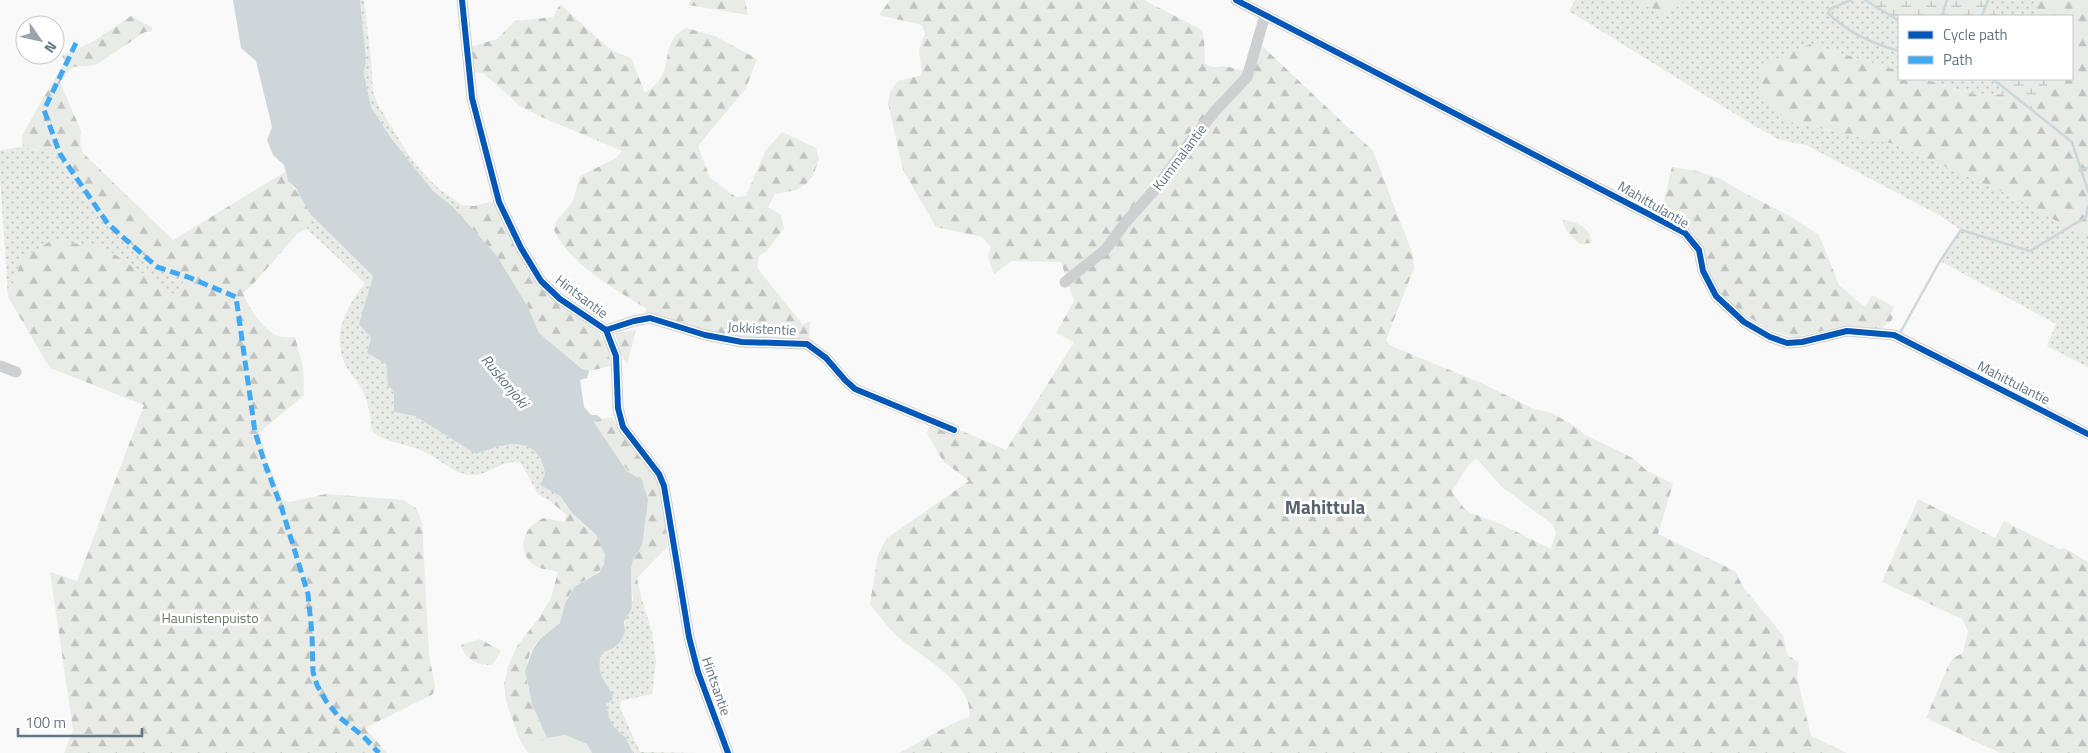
<svg xmlns="http://www.w3.org/2000/svg" width="2088" height="753" font-family="'Titillium Web',sans-serif">
	<defs>
		<pattern id="grass-dots" width="8" height="8" patternUnits="userSpaceOnUse" patternTransform="scale(1.25)"><rect width="8" height="8" fill="#e8ebe6"/><path d="M2 2h.1M6 6h.1" fill="none" stroke="#c0c3c0" stroke-width="1.8" stroke-linecap="round"/></pattern>
		<pattern id="forest-firs" width="22" height="20" patternUnits="userSpaceOnUse" patternTransform="scale(1.25)"><rect width="22" height="20" fill="#e8ebe6"/><path d="M5 1l3.5 6h-7zM16 11l3.5 6h-7z" fill="#c0c3c0"/></pattern>
		<pattern id="wetland-marsh" width="20" height="14" patternUnits="userSpaceOnUse" patternTransform="scale(1.25)"><rect width="20" height="14" fill="#e8ebe6"/><path d="M1 5h8M5 5V1M11 12h8M15 12V8" fill="none" stroke="#c0c3c0"/></pattern>
	</defs>
	<rect width="100%" height="100%" fill="#f9f9f9"/>
	<g fill="url(#grass-dots)">
		<path d="M360,0H364L371,59L373,91L377,103L408,154L423,173L438,188L462,205L459,214L452,206L433,191L391,138L371,107L364,74L366,58Z"/>
		<path d="M1575,0H1634L1666,15L1686,0H2039L2036,16H1899V71L1810,44L1787,121L1894,144L2014,197L2069,228L2088,235V367L2047,346L2056,324L1940,261L1961,230L1939,215L1806,145L1780,140L1753,125L1569,11Z"/>
		<path d="M1923,79H2047V86L2012,94L1977,95Z"/>
		<path d="M23,147L59,154L108,224L157,267L188,275L175,295L105,249L22,259L8,297L0,177V150Z"/>
		<path d="M310,214L373,276L359,324L371,338L367,353L386,364L388,386L394,391V412L415,416L476,454C496,447 526,434 541,459C543,463 544,470 545,474L540,485L560,496L550,501L538,494L521,463C499,458 489,477 470,475C452,473 439,458 423,451C411,445 381,441 374,433C369,427 372,421 370,415C369,408 366,399 364,393C359,382 350,374 345,364C331,334 347,306 365,283L307,229Z"/>
		<path d="M641,597L652,632L656,661L652,694L621,701L620,708L640,752L698,753H633L626,738L614,727L609,717L606,704L613,694L602,679L598,663L603,652L612,649L625,632C623,617 632,613 633,599Z"/>
	</g>
	<g fill="url(#forest-firs)" fill-rule="evenodd">
		<path d="M691,0H745L748,15L688,5Z"/>
		<path d="M890,0H1144L1202,30L1204,37L1205,64C1217,70 1219,65 1229,67C1235,68 1238,71 1245,69L1260,44L1373,151L1413,255L1414,268L1386,340L1389,345L1479,382L1534,409L1552,413L1579,429L1585,435L1617,450L1634,459L1646,470L1673,484L1658,534L1735,571L1743,587L1784,637L1787,655L1799,662L1797,677L1811,736L1847,753H899C923,741 943,726 969,717C976,683 915,654 895,634C886,625 878,614 870,604L878,554L887,538L969,481L943,461L927,433L931,424L954,433L962,431L1006,450L1074,342L1056,333L1074,301L1061,262L1012,261L994,274L988,256L991,247L982,237L936,227L903,170L888,103L890,92L898,81L922,75L919,50L925,34L922,25L879,15ZM1476,458L1501,486L1553,525L1556,533L1551,549L1501,524L1469,512L1463,507L1452,492L1467,467Z"/>
		<path d="M1634,0H1686L1666,15Z"/>
		<path d="M2039,0H2088V235L2069,228L2014,197L1894,144L1787,121L1758,93L1762,65L1810,44L1899,71V79H1923L1977,95L2012,94L2034,111L2047,86V79H2072V16H2036Z"/>
		<path d="M560,4L604,44L613,51L631,58L645,93C652,88 658,83 662,76C671,56 663,41 686,28L715,36L757,59L746,88L698,146L710,178L736,197L746,196L766,150L782,132L816,148L819,159L813,176L806,184L796,190L775,194L768,207L781,215L784,228L767,251L759,256L757,268L803,325L810,321L809,338L739,337L719,335L644,314L647,309C614,288 572,267 554,230L556,222L573,201L580,176L616,158L622,151L537,115L520,106L483,73L472,72L470,47L497,39L515,21L553,17Z"/>
		<path d="M131,16L153,28L150,32H145L96,65L73,67L60,82L81,131L80,143L83,153L173,240L285,172L288,181L302,197L310,214L307,229L298,233L256,281L243,293C248,307 266,335 282,337C286,338 291,337 295,337L303,367L304,395L260,432L268,463L283,500L290,502L326,494L403,500L416,508L422,522L429,654L435,687L433,694L365,728L387,753H64L73,730L50,572L77,581L144,405L50,368L8,297L22,259L52,240L105,248L175,295L188,275L157,267L108,224L59,154L23,147L22,135L65,61L62,56L94,41Z"/>
		<path d="M1672,167L1697,171L1721,179L1741,191L1788,215L1819,235L1839,285L1865,307L1872,295L1894,307L1891,314L1893,317L1891,321L1880,329L1826,330L1797,337L1784,335L1769,329L1740,312L1725,298L1713,283L1699,241L1691,230L1680,222L1661,213Z"/>
		<path d="M494,201L532,278L598,332L607,345L611,366L589,371L582,369L539,333L528,307L497,256L459,214L462,205L474,206Z"/>
		<path d="M1563,220C1577,221 1591,228 1592,243L1580,244C1573,237 1563,230 1563,220Z"/>
		<path d="M636,330L627,365L620,352L615,333Z"/>
		<path d="M612,417L621,432L656,479L663,498L667,547L637,578L641,597L633,599L631,569L633,560L642,545V480L628,471L592,421Z"/>
		<path d="M560,496C564,502 568,509 573,514C585,527 603,538 605,556C606,575 586,577 575,587C565,596 566,611 561,622C557,629 546,633 540,639C512,667 534,708 547,738L525,749L519,738L506,701L504,684L508,667L517,646L539,618L551,598L558,572C552,570 544,570 538,567C522,561 519,540 530,528C533,524 539,521 543,518L564,522L567,515L550,501Z"/>
		<path d="M1918,499L1995,538L2004,521L2059,549L2064,548L2088,562V753H2000L1926,718L1948,666L1953,658L1963,653L1968,631L1962,619L1882,582Z"/>
		<path d="M480,639L501,651L493,664C481,668 463,658 461,645Z"/>
	</g>
	<g fill="url(#wetland-marsh)">
		<path d="M1871,0H1983L2001,16H1899V21L1872,4Z"/>
		<path d="M1993,79H2047V86L2034,111Z"/>
	</g>
	<path fill="#e8ebe6" d="M565,735L587,744L592,753H529L525,749L547,738Z"/>
	<path fill="#ced6d9" d="M233,0H360L366,58L364,74L371,107L391,138L433,191L452,206L497,256L528,307L539,333L582,369L589,371L587,378L580,380L584,407L591,415H597L602,419L593,421L627,471L642,480L648,500L642,545L633,560L631,569L632,608L624,622L625,632L620,642L612,649L603,652C594,668 604,682 613,694L612,700L606,704L609,717L614,727L626,738L633,753H592L587,744L565,735L547,738L532,704L525,671L533,649L540,639L560,623L565,604L574,587L600,572L604,564L605,555L596,535L572,513L560,496L540,485L545,474C544,470 543,463 541,459C526,434 496,447 476,454L415,416L394,412V391L388,386L386,364L367,353L371,338L359,324L373,276L310,214L296,188L288,181L284,165L273,155L267,140L272,127L256,61L241,48Z"/>
	<g fill="none" stroke-linecap="round" stroke-linejoin="round">
		<g stroke="#ced6d9" stroke-width="2.5">
			<path d="M1851,0L1830,9L1828,13C1847,32 1874,44 1899,51"/>
			<path d="M1865,0L1899,21"/>
			<path d="M1942,16L1947,0"/>
			<path d="M1982,16L1988,0"/>
			<path d="M1993,79L2072,142L2088,191"/>
			<path d="M2080,170L2088,168"/>
			<path d="M1900,333L1940,261L1961,230L2030,251L2086,217L2088,206"/>
		</g>
		<g stroke="#cecfd0" stroke-width="11">
			<path d="M462,0L472,98L499,202L521,248L541,281L560,299L606,330L616,356L618,408L623,427L659,474L664,486L689,637L698,672L728,753"/>
			<path d="M1236,0L1685,233L1699,250L1703,271L1716,296L1744,322L1770,337L1787,343L1802,342L1847,331L1894,335L2088,434"/>
			<path d="M1065,282L1105,250L1125,223L1158,186L1183,151L1215,111L1247,77L1265,15"/>
			<path d="M606,330L634,321L650,318L705,335L742,342L807,344L826,358L845,380L855,389L954,430"/>
			<path d="M0,366L16,372"/>
		</g>
		<path stroke="#3fa9f5" stroke-width="5" stroke-dasharray="10 5" stroke-linecap="butt" d="M76,43L44,110L60,154L108,224L157,267L188,277L236,297L255,432L265,464L281,506L308,594L312,634L313,672L317,685L326,701L339,717L363,736L379,753"/>
		<g stroke="#fff" stroke-width="9">
			<g id="cycleway">
				<path d="M462,0L472,98L499,202L521,248L541,281L560,299L606,330L616,356L618,408L623,427L659,474L664,486L689,637L698,672L728,753"/>
				<path d="M1236,0L1685,233L1699,250L1703,271L1716,296L1744,322L1770,337L1787,343L1802,342L1847,331L1894,335L2088,434"/>
				<path d="M606,330L634,321L650,318L705,335L742,342L807,344L826,358L845,380L855,389L954,430"/>
			</g>
		</g>
		<use href="#cycleway" stroke="#0057b8" stroke-width="6"/>
	</g>
	<g text-anchor="middle" dominant-baseline="central" stroke-width="5" stroke-linejoin="round" paint-order="stroke">
		<g font-size="14" fill="#657683" stroke="#fff">
			<text transform="translate(1179 157) rotate(-53)">Kummalantie</text>
			<text transform="translate(1654 204) rotate(30)">Mahittulantie</text>
			<text transform="translate(582 296) rotate(37)">Hintsantie</text>
			<text transform="translate(762 328) rotate(3)">Jokkistentie</text>
			<text transform="translate(2014 382) rotate(27)">Mahittulantie</text>
			<text transform="translate(717 686) rotate(71)">Hintsantie</text>
		</g>
		<g font-size="14" fill="#687a64" stroke="#fff">
			<text x="210" y="617">Haunistenpuisto</text>
		</g>
		<g font-size="15" font-style="italic" fill="#60757c" stroke="#fff">
			<text transform="translate(505 381) rotate(50)">Ruskonjoki</text>
		</g>
		<g font-size="19" font-weight="bold" fill="#57646e" stroke="#fff">
			<text x="1325" y="506">Mahittula</text>
		</g>
	</g>
	<rect x="1898" y="15" width="175" height="65" fill="#ffffff" stroke="#c1c8cd"/>
	<rect x="1908" y="31" width="25" height="8" fill="#0057b8" stroke="#c1c8cd"/>
	<text x="1943" y="40" font-size="15" fill="#657683">Cycle path</text>
	<rect x="1908" y="56" width="25" height="8" fill="#3fa9f5" stroke="#c1c8cd"/>
	<text x="1943" y="65" font-size="15" fill="#657683">Path</text>
	<g transform="translate(40 40) rotate(124)"><circle r="24" fill="#ffffff" stroke="#c1c8cd"/>
	<path d="M0-4L9 19L0 12L-9 19Z" fill="#99a4ac"/>
	<text y="-8" font-size="14" font-weight="bold" text-anchor="middle" fill="#657683">N</text>
	</g>
	<path d="M18 728v8h124v-8" fill="none" stroke="#657683" stroke-width="2.5"/>
	<text x="25" y="728" font-size="15" fill="#657683" stroke="#ffffff" stroke-width="4" paint-order="stroke">100 m</text>
</svg>
